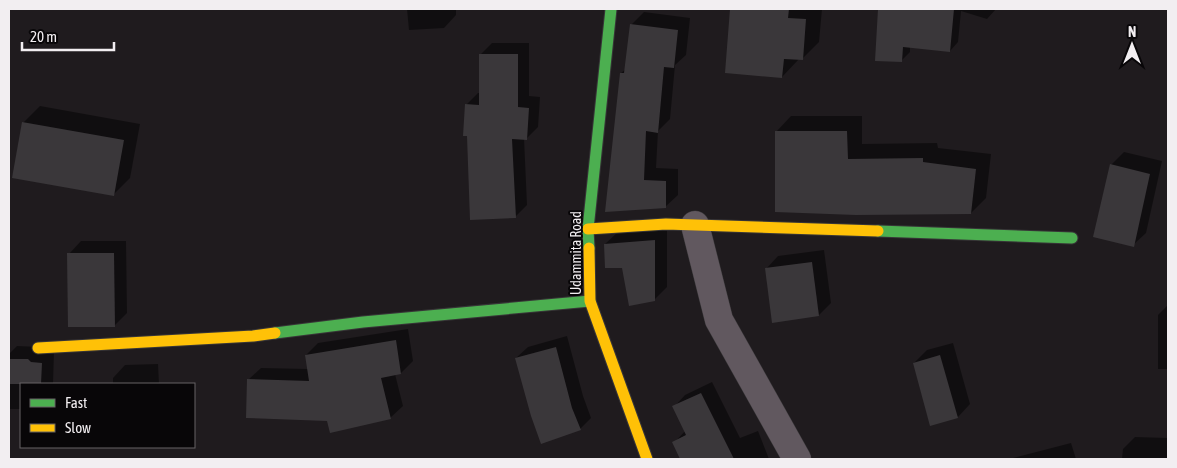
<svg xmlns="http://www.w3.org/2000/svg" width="1177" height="468" font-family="'Asap Condensed',sans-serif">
	<rect width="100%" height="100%" fill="#1f1b1e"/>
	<g fill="#0007">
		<path d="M407,9H456V15L444,28L409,30Z"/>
		<path d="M731,9H822L819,42L802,59H799L782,77L726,72Z"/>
		<path d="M881,9H996L987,19L961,11L958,42L950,51L910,47V52L901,61L879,11Z"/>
		<path d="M644,12L690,18L686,55L675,65L670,119L658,131L656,168L678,169V195L665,207L607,211L621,73L626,69L631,25Z"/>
		<path d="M492,43H529V96L540,97L538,127L527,138H524L527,205L516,216L466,105L478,93H481V54Z"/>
		<path d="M40,106L140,124L130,178L114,194L23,123Z"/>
		<path d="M791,116H862V144L937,143L938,148L991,154L986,198L971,213L776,132Z"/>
		<path d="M1124,152L1162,161L1146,233L1133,245L1111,165Z"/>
		<path d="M667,228V287L654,300L605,244L618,232Z"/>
		<path d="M81,241H126L127,313L114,326L69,254Z"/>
		<path d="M824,250L831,303L819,315L766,269L778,256Z"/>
		<path d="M1168,305V369H1158V315Z"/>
		<path d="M408,329L413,361L401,373L395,374L403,406L390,418L328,419L248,380L261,368L308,369L306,355L318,343Z"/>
		<path d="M567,336L583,396L591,418L580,429L516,358L528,347Z"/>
		<path d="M953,343L970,404L958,417L914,363L927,350Z"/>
		<path d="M17,346L40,347L54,351L53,384H21V409H9V354Z"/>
		<path d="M158,364L159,384H113V378L125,365Z"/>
		<path d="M712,382L740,438L758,431L769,459H682L674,443L685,431L674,407L685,395Z"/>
		<path d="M1135,437L1168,438V459H1122L1123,449Z"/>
		<path d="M1071,443L1076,459H1009Z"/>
	</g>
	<g fill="#3a373a">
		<path d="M730,9H789L788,18L806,19L803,60L784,59L782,78L725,73Z"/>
		<path d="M878,9H954L950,52L903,47L902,62L875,61Z"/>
		<path d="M630,24L678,30L674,68L664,67L658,133L646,131L644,180L666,181V208L605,212L620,73H624Z"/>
		<path d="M479,54H518V107L529,108L527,140L512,139L516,218L470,220L467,136H463L465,104L479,105Z"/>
		<path d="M22,122L124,140L114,196L12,178Z"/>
		<path d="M775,131H847L848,159L923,158V162L976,169L971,214L856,215L775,212Z"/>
		<path d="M1110,164L1150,174L1134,247L1093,237Z"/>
		<path d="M655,240V301L629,306L622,268H605L604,244Z"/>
		<path d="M67,253H114L115,327H68Z"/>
		<path d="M812,262L819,316L772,323L765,268Z"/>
		<path d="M396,340L401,374L381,378L391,419L330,433L327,421L246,418L247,379L309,381L305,355Z"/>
		<path d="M556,347L572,408L581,430L541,444L531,416L515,358Z"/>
		<path d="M940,355L958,418L930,426L913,363Z"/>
		<path d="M9,359H28L31,362L42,363L41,384H9Z"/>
		<path d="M701,393L734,459H680L672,442L686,435L672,406Z"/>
	</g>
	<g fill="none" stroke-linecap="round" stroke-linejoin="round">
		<g stroke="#373537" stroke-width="29">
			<path id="street" d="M695,225L719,320L797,459"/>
		</g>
		<g stroke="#373537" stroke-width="13">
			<g id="fast">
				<path d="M878,231L1072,238"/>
				<path d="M589,248L588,229L611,9"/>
				<path d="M275,333L363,322L590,301"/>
			</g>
		</g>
		<g stroke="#373537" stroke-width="13">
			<g id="slow">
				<path d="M588,229L666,224L878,231"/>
				<path d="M589,248L590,301L647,459"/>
				<path d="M38,348L253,336L275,333"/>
			</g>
		</g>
		<use href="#street" stroke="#61585f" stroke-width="28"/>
		<use href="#fast" stroke="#4caf50" stroke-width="11"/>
		<use href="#slow" stroke="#ffc107" stroke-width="11"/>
	</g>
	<g text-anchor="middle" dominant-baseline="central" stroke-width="4" stroke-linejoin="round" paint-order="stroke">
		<g font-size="14" fill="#f2eef1" stroke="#080608">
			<text transform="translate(576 253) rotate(-90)">Udammita Road</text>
		</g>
	</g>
	<rect width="1177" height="468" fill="none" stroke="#f2eef1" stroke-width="20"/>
	<rect x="20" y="383" width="175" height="65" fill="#080608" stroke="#666365"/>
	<rect x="30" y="399" width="25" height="8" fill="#4caf50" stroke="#666365"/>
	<text x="65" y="408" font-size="15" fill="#f2eef1">Fast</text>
	<rect x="30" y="424" width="25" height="8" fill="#ffc107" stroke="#666365"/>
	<text x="65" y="433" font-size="15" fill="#f2eef1">Slow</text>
	<g transform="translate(1132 45)" stroke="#080608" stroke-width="4" paint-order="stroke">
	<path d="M0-4L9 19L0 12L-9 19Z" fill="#f2eef1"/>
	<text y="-8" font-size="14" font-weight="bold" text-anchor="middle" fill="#f2eef1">N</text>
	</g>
	<path d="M22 42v8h92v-8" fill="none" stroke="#f2eef1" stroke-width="2.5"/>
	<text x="30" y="42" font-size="15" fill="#f2eef1" stroke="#080608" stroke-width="4" paint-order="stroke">20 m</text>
</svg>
